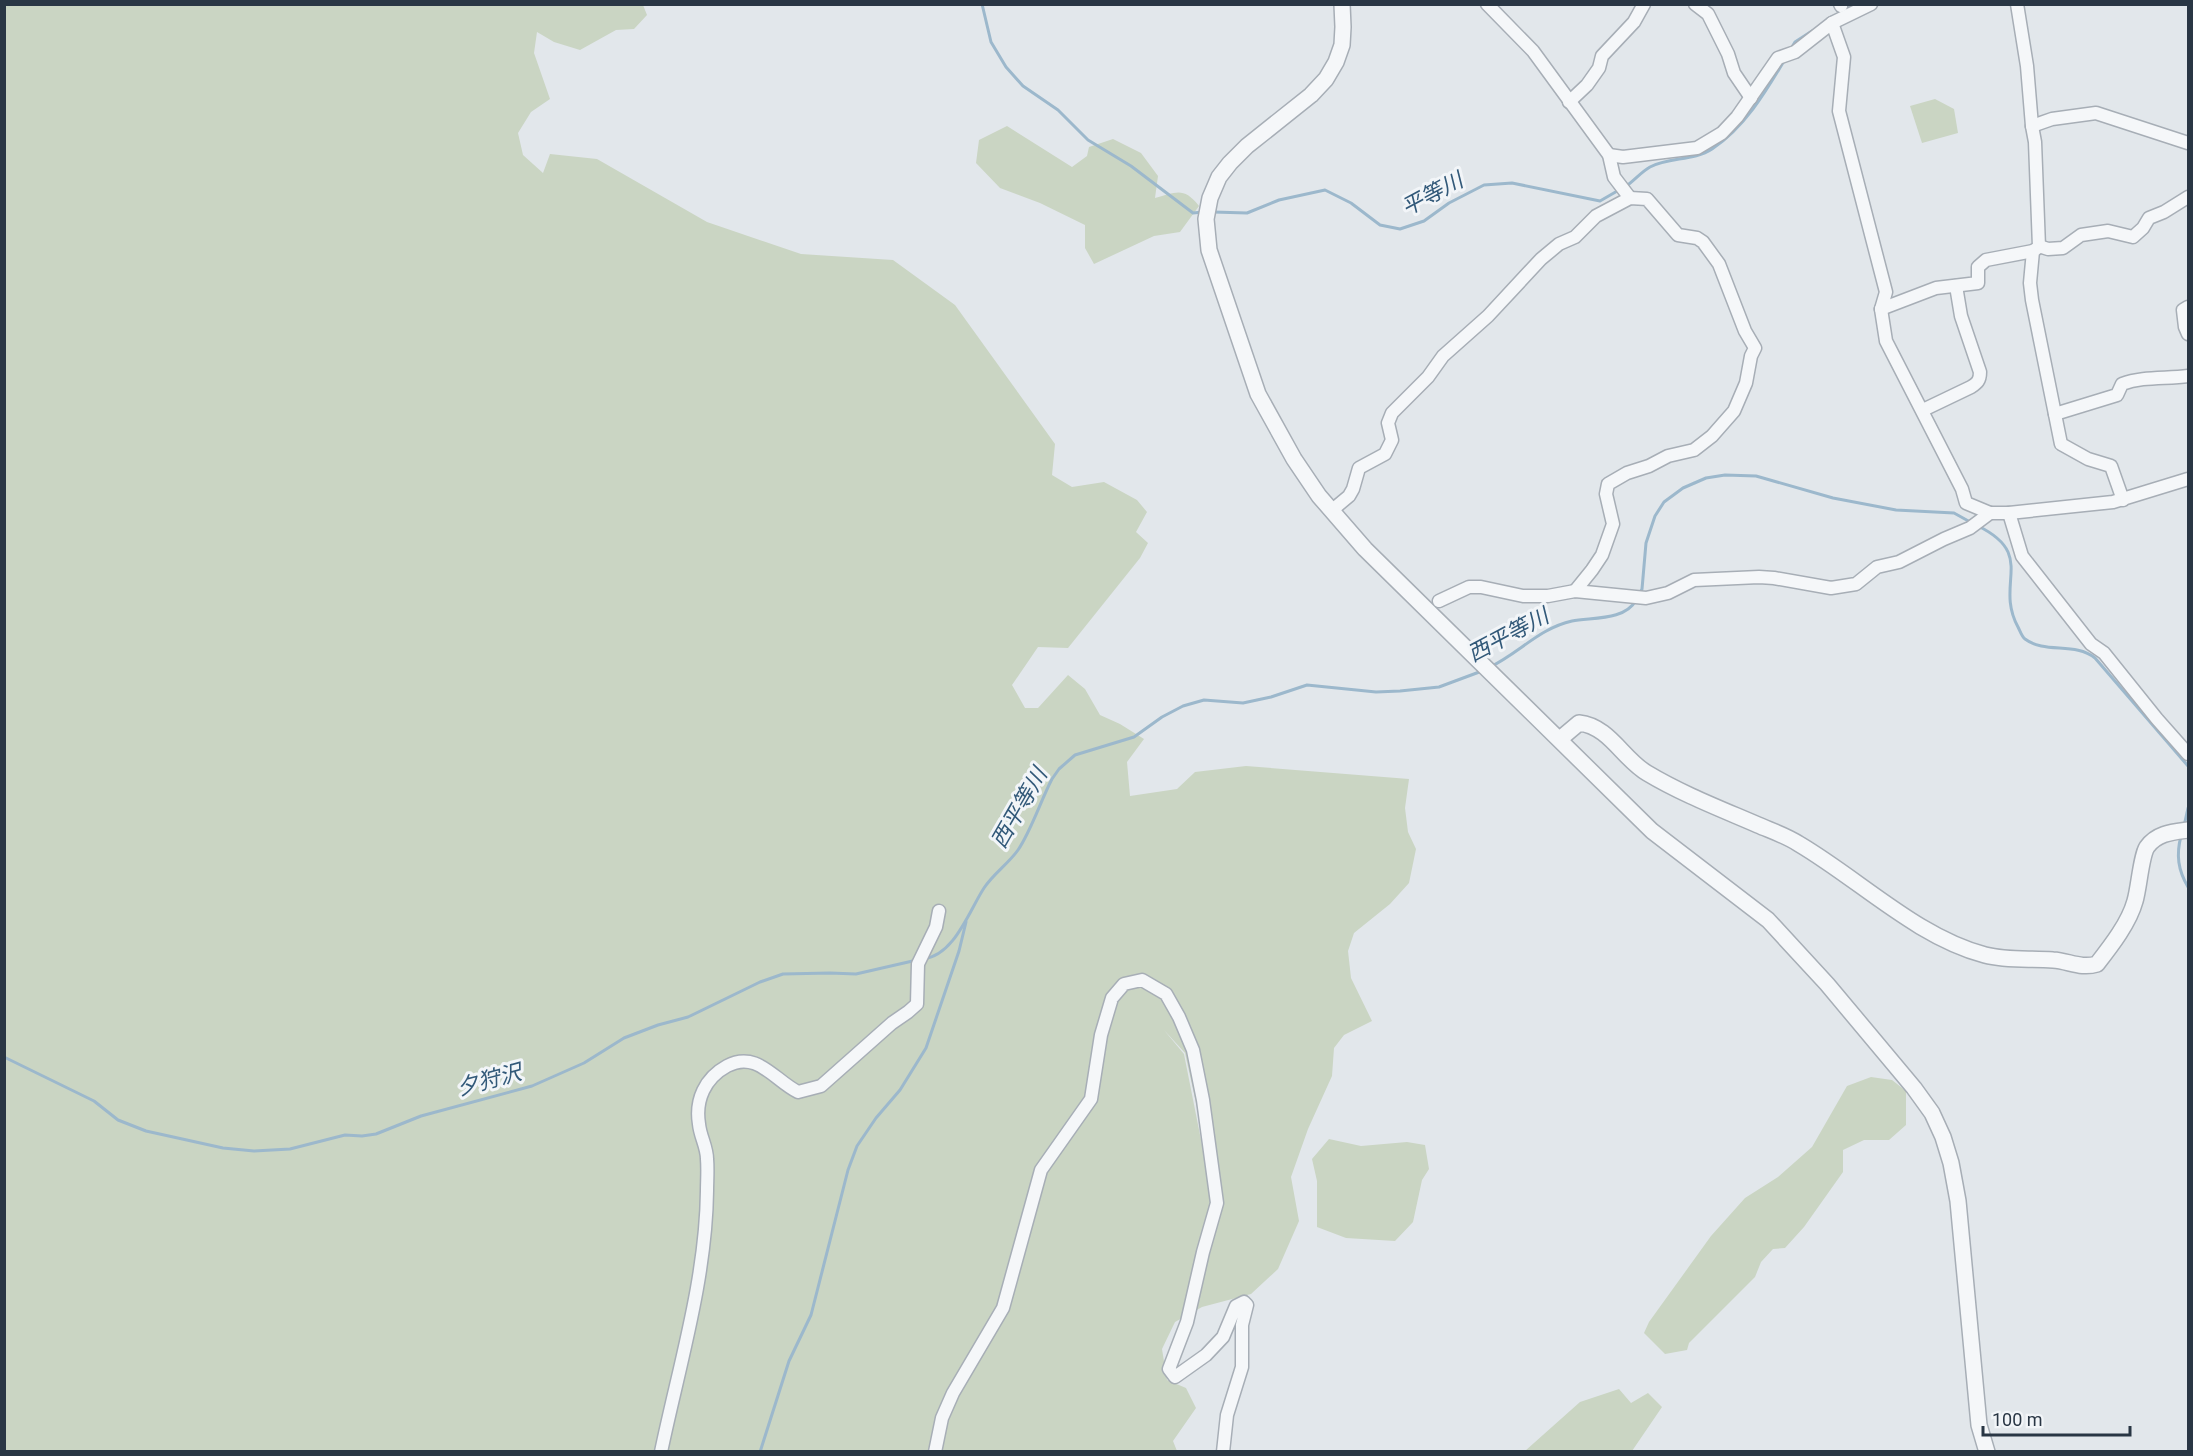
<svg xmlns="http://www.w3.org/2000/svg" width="2193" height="1456" font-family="Roboto,'Noto Sans JP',sans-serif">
	<rect width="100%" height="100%" fill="#e2e7eb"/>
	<g fill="#cad5c3" fill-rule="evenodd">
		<path d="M5,5H643L647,15L634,29L616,30L580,50L554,42L537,32L534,53L550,99L531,112L518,133L523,155L543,173L550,154L597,159L707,222L801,254L893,260L955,305L1055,444L1052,475L1072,487L1104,482L1137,500L1147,512L1136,532L1148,543L1140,558L1068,648L1038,647L1012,685L1025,708H1038L1068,675L1085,689L1100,715L1120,724L1144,739L1127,762L1130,796L1177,789L1195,772L1246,766L1409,779L1405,808L1408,832L1416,849L1409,883L1390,904L1354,933L1348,951L1351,978L1372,1021L1344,1035L1334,1048L1332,1076L1308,1129L1291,1177L1299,1221L1278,1269L1251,1294L1202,1307L1175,1322L1162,1349L1167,1380L1186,1388L1196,1408L1173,1441L1177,1451L5,1452ZM1164,1030L1185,1053L1201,1126L1202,1145L1184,1054Z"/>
		<path d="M1935,99L1954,109L1958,133L1922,143L1910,106Z"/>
		<path d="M1007,126L1072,167L1087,156L1089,147L1113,139L1141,153L1158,176L1155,198C1176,193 1183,186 1199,206L1180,232L1154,236L1094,264L1085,248V225L1040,203L1000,188L976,163L979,140Z"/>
		<path d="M1871,1077L1892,1080L1906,1091V1125L1889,1140H1864L1843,1150V1172L1804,1227L1785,1248L1773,1249L1761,1262L1755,1277L1689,1343L1687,1350L1665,1354L1644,1333L1649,1322L1711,1236L1745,1198L1778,1177L1812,1147L1847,1086Z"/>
		<path d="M1329,1139L1361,1146L1407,1142L1425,1145L1429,1169L1422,1180L1413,1222L1395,1241L1346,1238L1317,1227V1181L1312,1159Z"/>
		<path d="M1619,1389L1631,1403L1648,1393L1662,1407L1632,1451H1525L1580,1402Z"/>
	</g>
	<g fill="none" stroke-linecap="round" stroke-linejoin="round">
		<g stroke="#9cb8cc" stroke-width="3">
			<path d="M982,4L991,42L1006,67L1023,86L1058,110L1088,140L1131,166L1193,213L1203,212"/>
			<path d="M1843,11L1854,4"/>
			<path d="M1792,47L1795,42L1812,31"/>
			<path d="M1625,187C1634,181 1641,172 1650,167C1669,157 1694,161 1712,149C1744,128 1765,93 1784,61"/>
			<path d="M1213,212L1247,213L1279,200L1325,190L1351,203L1380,225L1400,229L1424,221L1449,203L1484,185L1512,183L1600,201L1619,190"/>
			<path d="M1978,526C2037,555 1994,583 2018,627C2020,631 2022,637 2025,639C2045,654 2075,642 2095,658L2188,766"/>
			<path d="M1639,595L1642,589L1646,543L1655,516L1664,502L1683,488L1706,478L1725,475L1756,476L1833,498L1896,510L1954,513L1972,523"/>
			<path d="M1490,667C1519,653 1540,628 1572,621C1591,617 1625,621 1636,600"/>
			<path d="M2184,826L2188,808"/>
			<path d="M2181,836C2176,855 2178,870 2188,887"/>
			<path d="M923,959C954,956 969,911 984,888C993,874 1008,864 1018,850C1031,831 1041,800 1052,779L1059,769L1075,755L1134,737L1162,717L1183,706L1204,700L1243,703L1271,697L1307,685L1376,692L1400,691L1439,687L1482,671"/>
			<path d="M4,1057L94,1101L118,1120L146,1131L223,1148L254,1151L290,1149L345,1135L362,1136L376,1134L421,1116L532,1086L584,1063L624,1038L658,1025L688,1017L760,982L783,974L830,973L856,974L917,960"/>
			<path d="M760,1452L789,1361L811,1315L848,1170L857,1146L876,1118L900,1090L926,1048L959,951L966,922"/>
		</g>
		<g stroke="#a7aeb6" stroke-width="15">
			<g id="minor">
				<path d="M1487,4L1533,51L1609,155L1614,177L1630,198"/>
				<path d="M1695,4L1708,14L1728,54L1734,73L1751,98"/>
				<path d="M1840,4L1841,6"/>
				<path d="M1832,23L1844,57L1839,111L1886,292L1881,309L1886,341L1962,489L1966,503L1990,513"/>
				<path d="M1569,102L1587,85L1599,68L1602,56L1634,22L1644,4"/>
				<path d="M2032,126L2052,119L2096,113L2188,143"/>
				<path d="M1609,155L1623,157L1697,148L1722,133L1737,117L1778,58L1795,52L1832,23L1871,4"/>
				<path d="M2039,246L2048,249L2063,248L2081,235L2108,231L2133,237L2143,228L2149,218L2164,212L2188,197"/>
				<path d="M2033,251L2030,283L2032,300L2061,444L2088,459L2111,466L2123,500"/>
				<path d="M2188,307L2183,310L2185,327L2188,334"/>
				<path d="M1881,309L1936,288L1978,283V267L1986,260L2033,251L2039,247L2035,142L2032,126L2027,66L2017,4"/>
				<path d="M1923,410L1971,387C1977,383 1980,381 1980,372L1961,316L1956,286"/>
				<path d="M2055,414L2117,395L2122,384C2143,376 2166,379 2188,376"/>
				<path d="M1331,511L1349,496L1353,489L1359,468L1385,454L1392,440L1388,423L1392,413L1428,377L1443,356L1488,316L1541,259L1559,244L1575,237L1596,216L1630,198L1647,199L1678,235L1697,238L1703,242L1719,264L1745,331L1755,348L1751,356L1746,383L1734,411L1712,436L1694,450L1668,456L1649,466L1627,473L1608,484L1606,494L1613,524L1602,555L1592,570L1575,591"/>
				<path d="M2009,513L2022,556L2091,644L2104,653L2157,719L2188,754"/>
				<path d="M1439,601L1469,587H1481L1523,596H1548L1575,591L1646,598L1668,593L1694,580L1759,577L1774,578L1831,588L1856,584L1877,567L1899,562L1944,539L1970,528L1990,513H2009L2113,502L2188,479"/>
				<path d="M661,1452C679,1366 706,1279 707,1191C707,1181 708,1170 707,1159C707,1147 700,1136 699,1124C695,1100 705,1078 727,1066C757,1050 774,1080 798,1092L821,1086L892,1023L908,1012L917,1004L918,964L936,927L939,911"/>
				<path d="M935,1452L942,1418L953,1393L1003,1308L1041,1170L1091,1099L1101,1035L1112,998L1124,984L1142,980L1166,994L1179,1017L1193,1050L1203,1100L1217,1203L1203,1252L1187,1322L1169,1369L1175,1377L1206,1355L1223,1337L1236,1306L1244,1302L1247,1305L1242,1325V1367L1227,1415L1223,1452"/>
			</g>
		</g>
		<g stroke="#a7aeb6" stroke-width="18">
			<g id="tertiary">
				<path d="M1342,4L1343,27L1342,45L1336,62L1326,79L1311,95L1247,146L1230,163L1219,177L1210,198L1206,219L1209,250L1258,394L1294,459L1319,496L1365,549L1652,831L1768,920L1827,984L1914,1088L1932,1113L1943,1137L1951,1163L1958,1201L1979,1425L1987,1452"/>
				<path d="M1560,739L1579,723C1609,726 1623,759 1647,773C1682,794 1721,809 1758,825C1772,831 1787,836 1799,844C1860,880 1917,937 1985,955C2008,961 2030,958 2053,960C2069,961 2081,969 2097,964C2111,946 2129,923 2135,901C2139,888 2141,856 2147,847C2157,833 2173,832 2188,830"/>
			</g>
		</g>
		<use href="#minor" stroke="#f5f7f9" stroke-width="12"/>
		<use href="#tertiary" stroke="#f5f7f9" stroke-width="15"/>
	</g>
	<g text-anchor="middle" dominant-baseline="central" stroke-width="6" stroke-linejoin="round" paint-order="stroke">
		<g font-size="22" font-style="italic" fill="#325979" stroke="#f2f5f8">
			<text transform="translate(1432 194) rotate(-28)">平等川</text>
			<text transform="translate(1508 635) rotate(-28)">西平等川</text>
			<text transform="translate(1019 808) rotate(-60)">西平等川</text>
			<text transform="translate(489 1080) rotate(-15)">夕狩沢</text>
		</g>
	</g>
	<rect width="2193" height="1456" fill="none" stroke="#293644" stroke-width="12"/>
	<path d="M1983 1426v9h147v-9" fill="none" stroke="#293644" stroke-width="3"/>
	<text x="1992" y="1426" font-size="18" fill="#293644" stroke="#f2f5f8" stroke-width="4.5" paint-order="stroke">100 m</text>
</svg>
